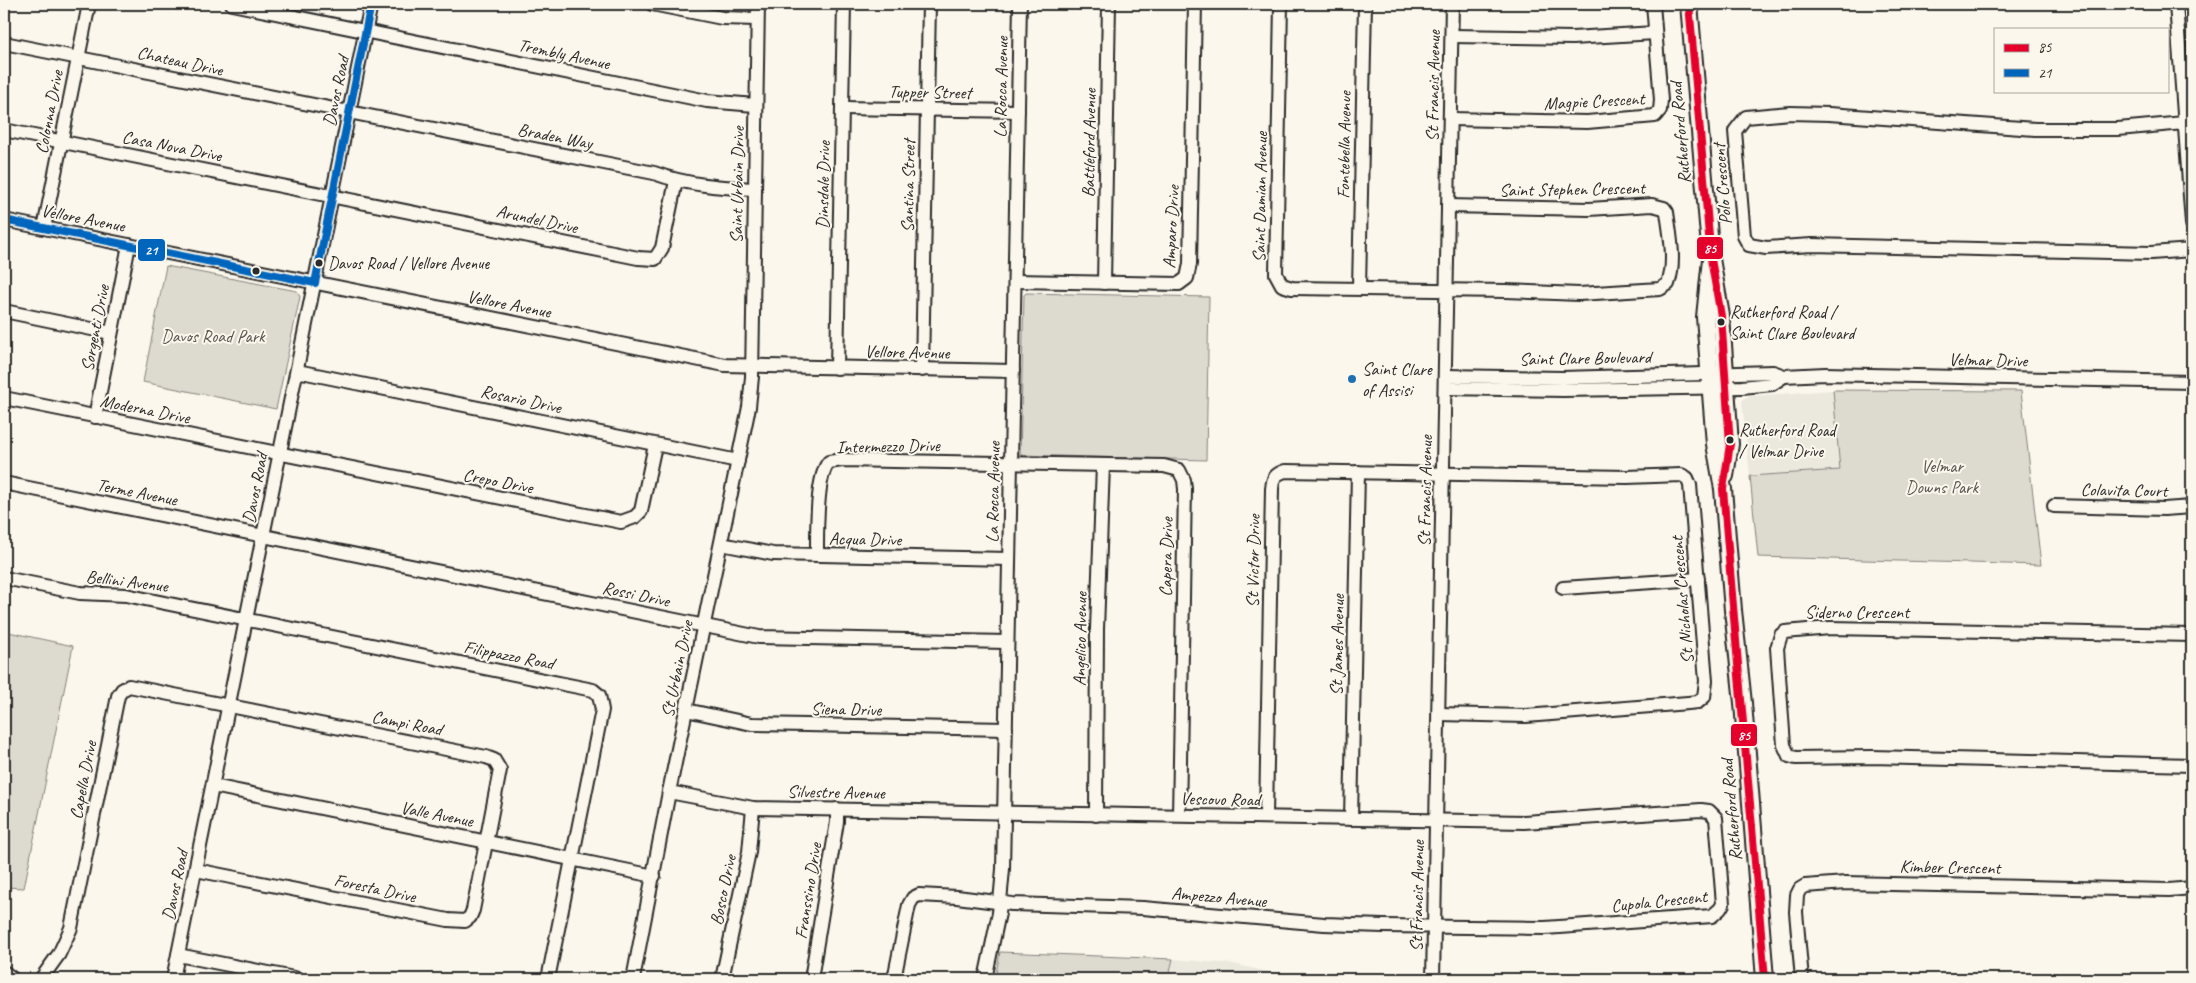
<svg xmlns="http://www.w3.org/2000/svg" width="2196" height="983" font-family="Caveat,sans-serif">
	<rect width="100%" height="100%" fill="#fbf7ec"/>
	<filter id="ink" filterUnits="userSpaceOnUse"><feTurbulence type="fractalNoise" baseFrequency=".02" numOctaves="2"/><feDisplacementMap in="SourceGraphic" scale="10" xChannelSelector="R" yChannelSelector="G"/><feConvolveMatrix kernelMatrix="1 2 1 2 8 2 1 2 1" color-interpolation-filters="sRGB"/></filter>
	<g filter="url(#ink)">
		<g fill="#ebe8de">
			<path d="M1833,390L1840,470L1750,476L1742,402L1744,398L1750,396Z"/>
			<path d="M1173,959L1234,964L1290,977L1289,979H1168Z"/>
		</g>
		<g fill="#dddad0" stroke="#84827e">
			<path d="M166,266L297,291L300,297L276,409L143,382Z"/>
			<path d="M1026,293L1209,297L1206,460L1020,455L1024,295Z"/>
			<path d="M1833,390L2021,391L2041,565L1758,557L1750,476L1840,470Z"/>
			<path d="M4,631L73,646L24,888L4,887Z"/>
			<path d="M1000,952L1173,959L1168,979H995Z"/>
		</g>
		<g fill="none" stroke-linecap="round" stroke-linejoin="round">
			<g stroke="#2b2b2b" stroke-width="16">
				<g id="minor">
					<path d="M232,4L707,101L755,105"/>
					<path d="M652,4L722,18L757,19"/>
					<path d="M1281,4L1276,274L1282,285L1292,288L1506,291L1579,294L1660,289L1668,284C1676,262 1670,235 1667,212L1664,208L1652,205L1589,209L1448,206"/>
					<path d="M2176,4L2192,224"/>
					<path d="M1452,36L1572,38L1655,33"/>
					<path d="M4,43L654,173C687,185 719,187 753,189"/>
					<path d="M842,108L1018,111"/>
					<path d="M1450,119L1587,122L1655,116L1660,110L1661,100L1653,4"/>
					<path d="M2184,123L2118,129H2035L1829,114L1790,113L1746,117L1735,131L1744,236L1749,245L1766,248L1812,245L2151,253L2192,250"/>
					<path d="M4,130L638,258L655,259L662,248L676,181"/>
					<path d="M4,220L725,365L1013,371"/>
					<path d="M44,228L89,4"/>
					<path d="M1015,281L1179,284L1187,278L1190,264L1195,4"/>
					<path d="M1104,283L1109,4"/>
					<path d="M1359,288L1365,4"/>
					<path d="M4,311L111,333"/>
					<path d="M837,368L844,4"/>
					<path d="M922,370L929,4"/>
					<path d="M297,371L738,461"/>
					<path d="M1445,376L1562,378L1773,372L1784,376L1825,374L2192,382"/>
					<path d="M1445,388L1563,390L1742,387L1772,384L1784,376"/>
					<path d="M4,398L621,522L635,517L641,511L655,445"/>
					<path d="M95,417L129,245"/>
					<path d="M4,483L759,637L1007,642"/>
					<path d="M2054,506L2164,509L2192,507"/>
					<path d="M721,544L773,554L1009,559"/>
					<path d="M817,555C817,536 816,475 829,462L842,460L1164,466L1179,470L1184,480L1185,489L1179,815"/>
					<path d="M4,578L80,593L126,595L145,599L593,690L599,695L602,710L548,979"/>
					<path d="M1563,588L1698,579"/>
					<path d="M2192,635L1830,628L1785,632L1781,635L1777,648L1784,745L1789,756L1796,758L1872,757L2192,765"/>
					<path d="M686,710L752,724L1006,729"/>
					<path d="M213,786L654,876"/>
					<path d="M669,792L753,808L1524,822L1701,810L1709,811L1716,818L1723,904L1720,909L1712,916L1545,928L1383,926L1324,924L1143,908L1012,904L957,897L919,895L913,898L909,905L894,979"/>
					<path d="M1096,815L1097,629L1103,465"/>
					<path d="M1266,816L1272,489C1273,478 1274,475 1285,471L1627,477L1681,475L1687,478L1690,485L1706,681L1704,697L1698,702L1688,703L1526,716L1439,714"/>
					<path d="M1351,819L1358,472"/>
					<path d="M178,955L299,979"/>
					<path d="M4,972L13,979"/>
					<path d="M41,979L59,954L71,928L118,696L122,690L129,686L486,757L494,760L500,770L473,910L470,917L465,921L448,920L196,870"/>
					<path d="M173,979L371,4"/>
					<path d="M633,979L669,792L749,407L752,377L758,4"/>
					<path d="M722,979L749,852L753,808"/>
					<path d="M811,979L837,822V809"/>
					<path d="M985,979L999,913L1003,869L1020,4"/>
					<path d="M1433,979L1452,4"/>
					<path d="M1802,979L1796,912L1797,895L1800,889L1805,886L1846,883L2169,890L2192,888"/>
				</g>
			</g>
			<g stroke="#2b2b2b" stroke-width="20">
				<g id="major">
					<path d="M1689,4L1711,259L1721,316L1730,444L1725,476"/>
					<path d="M1711,259L1705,317L1715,444L1723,489L1733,610L1743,703L1765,979"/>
				</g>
			</g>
			<use href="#minor" stroke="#fbf7ec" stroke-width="12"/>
			<use href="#major" stroke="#fbf7ec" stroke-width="16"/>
			<g stroke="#fbf7ec" stroke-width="11">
				<path id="bus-1" d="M1689,4L1711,259L1721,316L1730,444L1723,489L1765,979"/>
			</g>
			<g stroke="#fbf7ec" stroke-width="11">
				<path id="bus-2" d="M4,220L315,283L371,4"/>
			</g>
			<use href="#bus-1" stroke="#e4002b" stroke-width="8"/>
			<use href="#bus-2" stroke="#0065bd" stroke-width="8"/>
		</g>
	</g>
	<g fill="#2b2b2b" stroke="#fbf7ec" stroke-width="2">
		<circle cx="319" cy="263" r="4.5"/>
		<circle cx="256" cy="271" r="4.5"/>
		<circle cx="1721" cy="322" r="4.5"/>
		<circle cx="1730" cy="440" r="4.5"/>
	</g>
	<circle fill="#1f6fb2" stroke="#fbf7ec" stroke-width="2" cx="1352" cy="379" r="5"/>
	<g text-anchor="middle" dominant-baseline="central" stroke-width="4" stroke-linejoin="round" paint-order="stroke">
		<g font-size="17" fill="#2b2b2b" stroke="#fbf7ec" text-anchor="start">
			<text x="328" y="263">Davos Road / Vellore Avenue</text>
			<text x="1730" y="312">Rutherford Road /<tspan x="1730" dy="21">Saint Clare Boulevard</tspan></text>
			<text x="1739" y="430">Rutherford Road<tspan x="1739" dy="21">/ Velmar Drive</tspan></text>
		</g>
		<g font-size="18" fill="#2b2b2b" stroke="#fbf7ec">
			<text transform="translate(564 54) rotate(12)">Trembly Avenue</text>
			<text transform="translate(180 61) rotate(12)">Chateau Drive</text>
			<text transform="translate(1433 86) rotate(-89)">St Francis Avenue</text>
			<text transform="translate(1001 87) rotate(-89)">La Rocca Avenue</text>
			<text transform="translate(336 91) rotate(-78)">Davos Road</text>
			<text transform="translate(930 92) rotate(1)">Tupper Street</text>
			<text transform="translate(1594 101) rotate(-3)">Magpie Crescent</text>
			<text transform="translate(49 112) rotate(-79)">Colonna Drive</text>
			<text transform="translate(1680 133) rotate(-95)">Rutherford Road</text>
			<text transform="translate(555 136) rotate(11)">Braden Way</text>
			<text transform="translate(1089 143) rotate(-89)">Battleford Avenue</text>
			<text transform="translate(1344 145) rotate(-89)">Fontebella Avenue</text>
			<text transform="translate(172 146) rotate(11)">Casa Nova Drive</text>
			<text transform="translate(1722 184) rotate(-95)">Polo Crescent</text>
			<text transform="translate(737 185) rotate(-89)">Saint Urbain Drive</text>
			<text transform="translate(823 185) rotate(-89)">Dinsdale Drive</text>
			<text transform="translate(908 186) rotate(-89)">Santina Street</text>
			<text transform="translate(1572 189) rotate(-1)">Saint Stephen Crescent</text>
			<text transform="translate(1260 197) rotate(-89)">Saint Damian Avenue</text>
			<text transform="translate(83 218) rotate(11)">Vellore Avenue</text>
			<text transform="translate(537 219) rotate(12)">Arundel Drive</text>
			<text transform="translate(1171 227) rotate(-87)">Amparo Drive</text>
			<text transform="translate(509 304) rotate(11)">Vellore Avenue</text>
			<text transform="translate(95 328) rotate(-79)">Sorgenti Drive</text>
			<text transform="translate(907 352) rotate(1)">Vellore Avenue</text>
			<text transform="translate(1585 358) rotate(-1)">Saint Clare Boulevard</text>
			<text transform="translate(1988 360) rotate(1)">Velmar Drive</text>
			<text transform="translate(521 399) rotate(12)">Rosario Drive</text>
			<text transform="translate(145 409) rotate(11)">Moderna Drive</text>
			<text transform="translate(888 446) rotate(-1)">Intermezzo Drive</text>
			<text transform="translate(498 481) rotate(11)">Crepo Drive</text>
			<text transform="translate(255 488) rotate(-79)">Davos Road</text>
			<text transform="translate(2124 490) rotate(1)">Colavita Court</text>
			<text transform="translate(1425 491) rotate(-89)">St Francis Avenue</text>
			<text transform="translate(137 492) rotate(11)">Terme Avenue</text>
			<text transform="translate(993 492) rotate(-89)">La Rocca Avenue</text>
			<text transform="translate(865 539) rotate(1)">Acqua Drive</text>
			<text transform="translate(1166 557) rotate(-89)">Capera Drive</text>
			<text transform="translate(1253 561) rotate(-89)">St Victor Drive</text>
			<text transform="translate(127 581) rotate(7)">Bellini Avenue</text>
			<text transform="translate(636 594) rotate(12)">Rossi Drive</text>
			<text transform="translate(1682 600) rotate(-95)">St Nicholas Crescent</text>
			<text x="1857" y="612">Siderno Crescent</text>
			<text transform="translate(1080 639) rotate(-89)">Angelico Avenue</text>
			<text transform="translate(1337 645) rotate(-89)">St James Avenue</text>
			<text transform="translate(509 655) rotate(11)">Filippazzo Road</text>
			<text transform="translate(677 669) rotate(-78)">St Urbain Drive</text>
			<text transform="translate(846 709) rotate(1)">Siena Drive</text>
			<text transform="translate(407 723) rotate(11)">Campi Road</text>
			<text transform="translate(83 780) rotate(-79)">Capella Drive</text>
			<text transform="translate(836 792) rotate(1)">Silvestre Avenue</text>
			<text transform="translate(1220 799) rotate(1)">Vescovo Road</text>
			<text transform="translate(1731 810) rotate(-95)">Rutherford Road</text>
			<text transform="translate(437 814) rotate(11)">Valle Avenue</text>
			<text transform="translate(1950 867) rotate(1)">Kimber Crescent</text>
			<text transform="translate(175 885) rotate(-78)">Davos Road</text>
			<text transform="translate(375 888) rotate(12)">Foresta Drive</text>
			<text transform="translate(723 890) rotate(-78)">Bosco Drive</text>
			<text transform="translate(808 891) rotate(-81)">Franssino Drive</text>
			<text transform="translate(1417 896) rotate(-89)">St Francis Avenue</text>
			<text transform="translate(1219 897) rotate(5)">Ampezzo Avenue</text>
			<text transform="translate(1659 901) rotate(-6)">Cupola Crescent</text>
		</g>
		<g font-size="18" fill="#585754" stroke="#fbf7ec">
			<text x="213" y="336">Davos Road Park</text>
			<text x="1942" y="466">Velmar<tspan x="1942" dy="21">Downs Park</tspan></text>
		</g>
		<g font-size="18" fill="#2b2b2b" stroke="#fbf7ec" text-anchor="start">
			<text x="1362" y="369">Saint Clare<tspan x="1362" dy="21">of Assisi</tspan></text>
		</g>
	</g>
	<g stroke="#fbf7ec" stroke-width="2">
		<rect x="1696" y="236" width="28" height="24" rx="5" fill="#e4002b"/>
		<rect x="137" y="238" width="29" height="24" rx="5" fill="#0065bd"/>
		<rect x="1730" y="723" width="28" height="24" rx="5" fill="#e4002b"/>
	</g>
	<g font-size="14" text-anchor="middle" font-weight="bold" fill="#fff">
		<text x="1710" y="253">85</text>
		<text x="151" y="255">21</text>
		<text x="1744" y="740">85</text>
	</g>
	<rect width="2196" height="983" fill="none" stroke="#fbf7ec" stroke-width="20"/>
	<rect x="10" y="10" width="2176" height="963" fill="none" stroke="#2b2b2b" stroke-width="2" filter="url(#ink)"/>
	<rect x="1994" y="28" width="175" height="65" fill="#fbf7ec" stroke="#a8a59f"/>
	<rect x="2004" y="44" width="25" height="8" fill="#e4002b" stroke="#a8a59f"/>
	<text x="2038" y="52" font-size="15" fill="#2b2b2b">85</text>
	<rect x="2004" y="69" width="25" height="8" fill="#0065bd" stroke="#a8a59f"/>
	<text x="2038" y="78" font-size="15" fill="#2b2b2b">21</text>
</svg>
